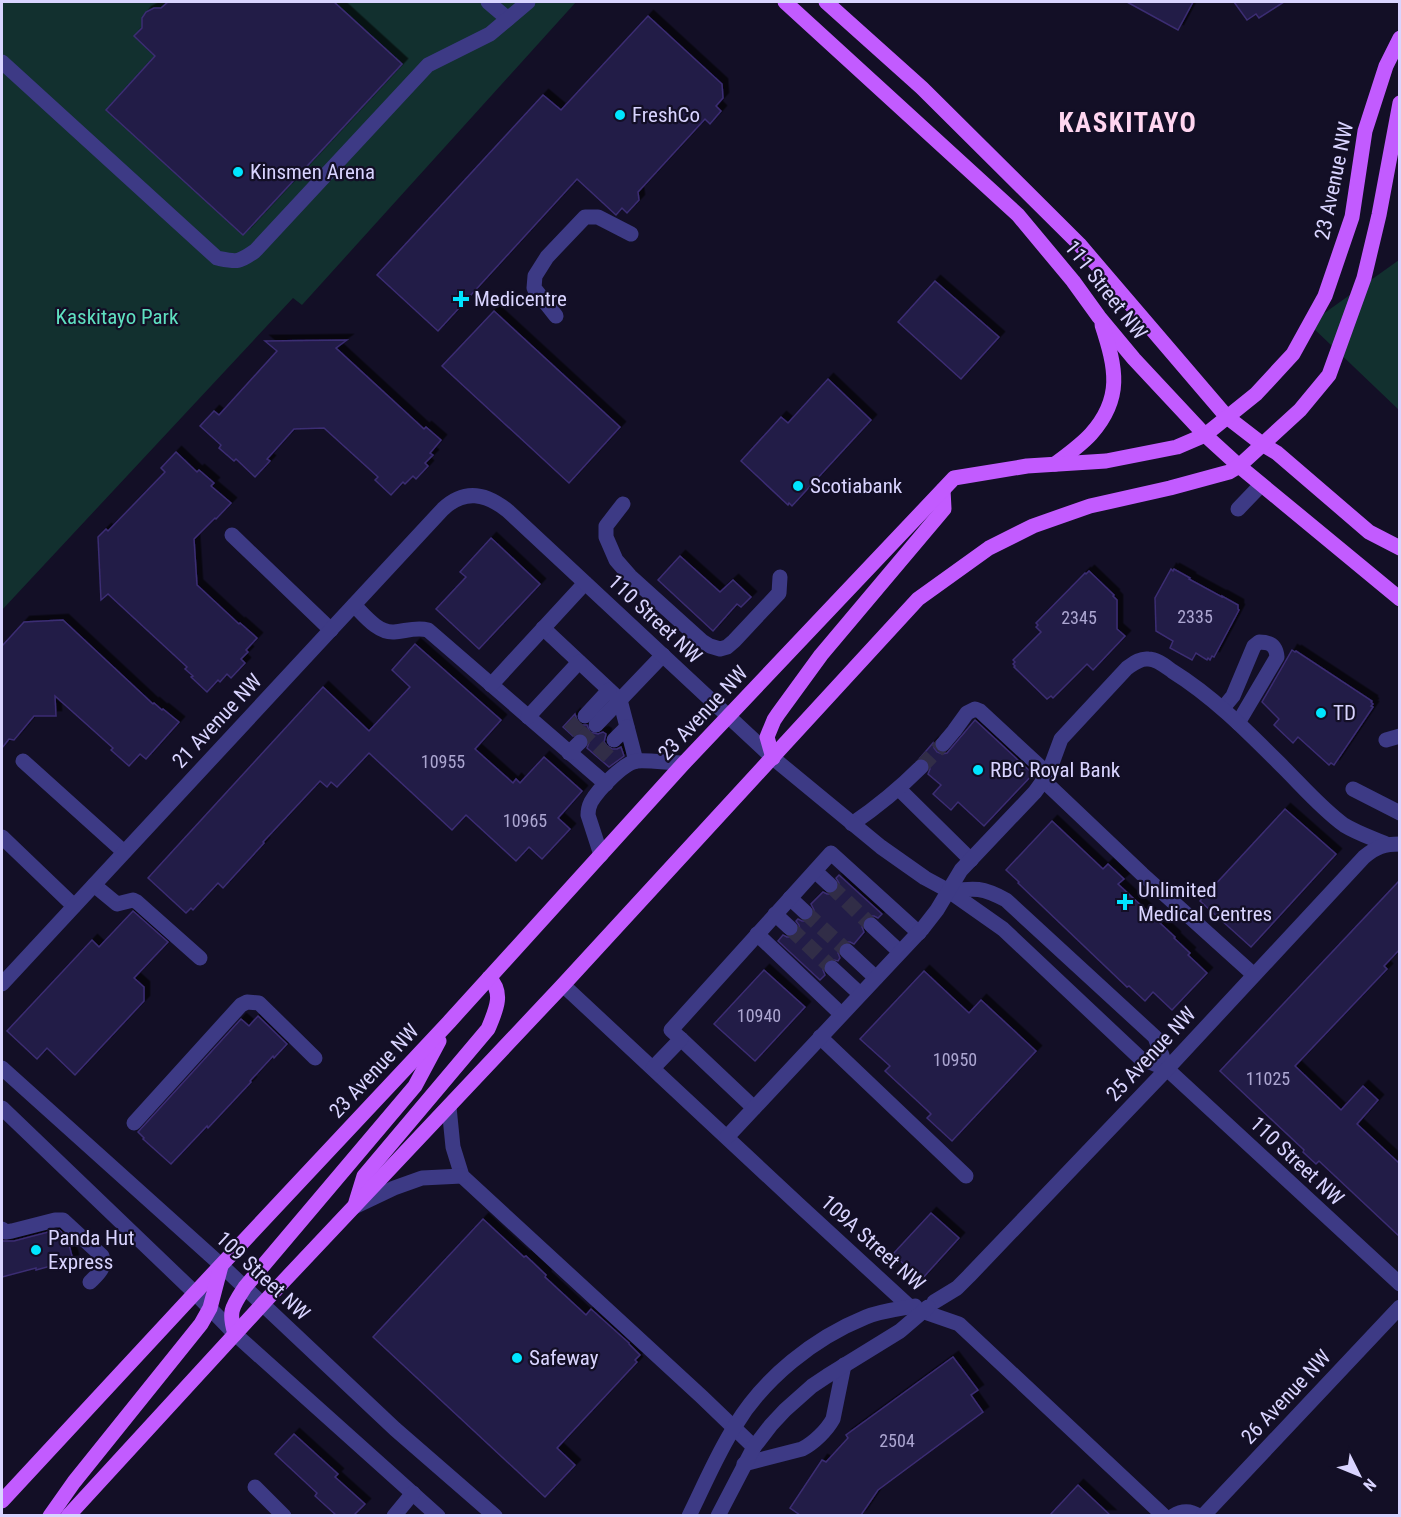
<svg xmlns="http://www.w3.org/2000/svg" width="1401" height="1517" font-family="'Roboto Condensed',sans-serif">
	<defs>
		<filter id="shadow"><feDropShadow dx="5.5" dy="-5.5" stdDeviation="0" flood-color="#0009"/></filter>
	</defs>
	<rect width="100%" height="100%" fill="#130f26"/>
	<g fill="#12302f">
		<path d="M2,2H576L302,305L293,298L2,610Z"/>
		<path d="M1399,260V410L1309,324Z"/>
	</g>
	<g fill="#241b47" stroke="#3b2d73" stroke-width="1.5" filter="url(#shadow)">
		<path d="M168,2H334L402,64L243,235L106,110L155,56L134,36L142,28V18L146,12L154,8H161Z"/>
		<path d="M1127,2H1193L1178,30Z"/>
		<path d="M1234,2H1284L1259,18L1256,14L1247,20Z"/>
		<path d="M648,16L722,84L723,98L716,106L721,111L710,124L705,119L638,192L639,200L627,213L622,208L616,215L577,179L438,331L377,275L543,95L561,110Z"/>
		<path d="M935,281L999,337L961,379L898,322Z"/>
		<path d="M494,311L620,427L569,483L442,366Z"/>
		<path d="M347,340L336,348L424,429L426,427L441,440L430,453L433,455L425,463L428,466L416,479L413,476L405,484L403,482L391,495L375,480L378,477L324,428L294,429L267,459L270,461L255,477L236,459L234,461L219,448L221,445L200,426L214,411L219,415L277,351L265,341Z"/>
		<path d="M828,379L871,420L792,506L789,503L788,505L741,461L781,417L788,423Z"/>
		<path d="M176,452L197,472L199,470L214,483L211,486L231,503L216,519L215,518L194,539L197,585L239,624L240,623L257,638L246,650L248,652L241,659L245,663L231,678L227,674L220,682L218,680L207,692L191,677L193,676L185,669L187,667L108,594L101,600L98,537L106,529L108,531L165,472L161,468Z"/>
		<path d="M491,538L540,584L479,649L436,609L466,577L460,572Z"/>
		<path d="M680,556L720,592L733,580L751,597L741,607L737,604L713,631L658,580Z"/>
		<path d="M1171,569L1173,571L1174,569L1190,578L1189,579L1222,597V596L1238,605V609L1239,610L1214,657L1212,656L1210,660L1208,658L1207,660L1196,653L1192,660L1170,648L1173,641L1156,631L1155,598Z"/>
		<path d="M1089,571L1114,595L1113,596L1117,600V629L1125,636L1093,670L1087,664L1053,698L1051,696L1047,699L1014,667L1015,666L1013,664L1015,662L1013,660L1041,632L1036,627L1038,625L1036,623L1085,573L1086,574Z"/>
		<path d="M63,620L153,704L154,703L162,710L163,709L179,722L146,759L140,754L129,766L111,750L113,748L55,696L56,716H34L14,740L9,739L2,748V646L24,622Z"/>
		<path d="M415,644L501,720L475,749L513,783L516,779L520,783L544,757L582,791L558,818L570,829L542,859L529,847L516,861L466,815L452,830L369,753L337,787L331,782L327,787L320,781L263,842L264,843L223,888L218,883L193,910L191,908L186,913L148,878L323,687L369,731L410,687L392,670Z"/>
		<path d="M1292,650L1295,652L1296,651L1372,701L1371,702L1373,704L1371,706L1373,707L1334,765L1331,763L1329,765L1298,737L1293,743L1274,725L1279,719L1262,702Z"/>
		<path d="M575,714L578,723L582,725H587L590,732L598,734L603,732L606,734L604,742L607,746L612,749H617L621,747L624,756L609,767L587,748L590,740L586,735L578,733L573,736L563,727Z"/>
		<path d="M975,720L1033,774L984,826L958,802L951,810L933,794L941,785L928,774L930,769L928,761L924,758H920L933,743L934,748L937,752L942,754L947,753Z"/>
		<path d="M1285,809L1336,854L1251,947L1200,901Z"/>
		<path d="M1052,821L1103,869L1108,864L1124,879L1118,884L1175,937L1174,938L1190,953L1188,955L1207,973L1172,1010L1153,992L1145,1001L1129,986L1127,987L1018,883L1019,882L1006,870Z"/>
		<path d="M839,875L882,914L878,918L874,916H869L864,919L862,927L864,932L854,944L850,942H845L840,945L838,953L840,958L838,961L830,959L825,962L823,970L825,975L820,980L778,941L783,935L787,937H792L797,934L800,930L799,925L796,921L798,919L802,921H807L812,918L814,910L811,904L823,892L827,894H832L837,891L839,883L836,878Z"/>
		<path d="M1400,880V949L1384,966L1387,969L1295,1066L1341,1110L1363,1086L1378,1100L1357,1124L1400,1164V1237L1319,1161L1316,1164L1303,1152L1304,1150L1220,1071Z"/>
		<path d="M133,911L168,942L134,978L144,987V1001L75,1075L47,1048L37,1059L7,1031L92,940L99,947Z"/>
		<path d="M764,970L805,1007L755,1061L714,1024Z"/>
		<path d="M924,971L969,1013L981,1000L1036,1051L952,1141L927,1118L931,1114L927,1110L885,1071L890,1066L860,1039Z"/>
		<path d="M258,1016L287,1044L274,1058L273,1056L250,1081L251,1082L208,1128L207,1126L171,1164L143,1139L144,1138L138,1132L241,1019L249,1026Z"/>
		<path d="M931,1213L959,1238L921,1280L893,1254Z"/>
		<path d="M483,1219L524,1257L526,1256L546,1275L545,1277L586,1315L591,1309L629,1343V1344L640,1355L635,1360L637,1362L557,1448L575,1465L545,1497L373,1337Z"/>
		<path d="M56,1230H59L67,1237L73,1260L36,1270V1268L2,1277V1241H14Z"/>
		<path d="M953,1357L978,1390L971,1395L983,1412L878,1490L861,1515H800L790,1508L822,1460L826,1462L848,1438L846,1435Z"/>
		<path d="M294,1434L338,1474L335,1477L365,1504L354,1515H336L315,1496L317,1493L275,1454Z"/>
		<path d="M1078,1485L1110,1515H1050Z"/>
	</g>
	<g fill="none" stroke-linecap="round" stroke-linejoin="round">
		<g stroke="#312d47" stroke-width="15" stroke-dasharray="15 8" stroke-linecap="butt">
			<path d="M569,732L585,716"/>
			<path d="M580,742L596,725"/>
			<path d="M598,757L614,740"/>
			<path d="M921,767L943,744"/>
			<path d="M830,885L871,925"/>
			<path d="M805,912L847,951"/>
			<path d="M790,928L832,968"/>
		</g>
		<g stroke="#3d3a85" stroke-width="15">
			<path d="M488,2L508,19"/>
			<path d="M2,62L217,258C237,262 238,263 255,251L428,65L490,34L528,2"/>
			<path d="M556,316L534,288L535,276L547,257L585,217H598L631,234"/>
			<path d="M623,504L606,526V537L616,560L630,576L702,641L710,646L720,649L727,647L734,641L779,593L780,577"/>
			<path d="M1238,509L1261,485"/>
			<path d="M232,535L331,630"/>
			<path d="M354,605C365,616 378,633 394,632C406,631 416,627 428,630L606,784"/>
			<path d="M543,628L620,700L636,761"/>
			<path d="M491,685L585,583"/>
			<path d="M1223,708L1233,696L1254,646L1259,642C1270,642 1276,645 1277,657L1238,723"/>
			<path d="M585,716L609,690"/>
			<path d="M528,717L579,662"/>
			<path d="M596,725L663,655"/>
			<path d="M614,740L627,727"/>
			<path d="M1386,740L1400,736"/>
			<path d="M943,744L954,731L967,713L975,709L980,711L1048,774"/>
			<path d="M569,753L580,742"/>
			<path d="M23,761L124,852"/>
			<path d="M1044,781L1142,874L1254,975"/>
			<path d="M899,789L971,860"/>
			<path d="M1353,789L1400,813"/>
			<path d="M852,824C877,807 899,789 921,767"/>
			<path d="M2,837L74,906"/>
			<path d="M601,855L588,815C588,810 589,806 591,802C598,790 623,763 637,761C648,760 672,763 684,763"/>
			<path d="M815,871L830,885"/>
			<path d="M94,885L117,904L133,900L137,902L200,958"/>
			<path d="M790,898L805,912"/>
			<path d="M775,914L790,928"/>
			<path d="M871,925L900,952"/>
			<path d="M757,934L841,1014"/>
			<path d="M847,951L876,978"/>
			<path d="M832,968L860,994"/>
			<path d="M2,984L443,509C464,489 486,493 508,511L773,758L881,847L925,878L949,891L1003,929L1140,1058L1167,1069L1155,1037L1006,900C982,887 975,888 949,891"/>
			<path d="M563,985L799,1205L910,1307L959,1324L1164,1516"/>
			<path d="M820,1037L966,1176"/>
			<path d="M681,1039L754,1108"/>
			<path d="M2,1068L221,1265L395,1429L495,1516"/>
			<path d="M653,1068L681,1039L671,1030L831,853L919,933"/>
			<path d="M1167,1069L1400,1284"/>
			<path d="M449,1107L453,1147L462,1176L702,1397L754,1447"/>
			<path d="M2,1108L195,1293L235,1334L438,1516"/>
			<path d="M134,1123L241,1005L247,1002L259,1003L315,1058"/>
			<path d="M727,1137L923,928L937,910L961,870L1035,792L1048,774L1061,739L1127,668C1133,664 1140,658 1148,659C1157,659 1165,666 1172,671C1214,697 1249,733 1284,768C1303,787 1322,809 1344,825C1357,833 1372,838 1386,844"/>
			<path d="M354,1207L394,1188L422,1178L462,1176"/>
			<path d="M2,1229L6,1232L12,1231L55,1220H63L102,1256C106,1268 98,1274 90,1282"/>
			<path d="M934,1302L957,1288L969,1276L1167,1069L1364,857C1376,847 1384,844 1400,844"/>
			<path d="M744,1464L802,1449C814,1443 827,1430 833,1419L844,1365"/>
			<path d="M255,1487L284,1516"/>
			<path d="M394,1516L413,1493"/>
			<path d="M689,1516C704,1486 717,1454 735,1426C764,1378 814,1338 866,1317C881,1311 899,1309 915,1306"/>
			<path d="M718,1516L754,1447L771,1425L785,1410L812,1386L827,1376L900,1331L928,1307"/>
			<path d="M1173,1516C1181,1511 1190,1510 1199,1516"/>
			<path d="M1203,1516L1400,1307"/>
		</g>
		<g stroke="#c25bff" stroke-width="15">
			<path d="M785,2L1018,215L1073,281L1099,317L1134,359L1205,435L1239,466L1400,599"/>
			<path d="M826,2L922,88L1079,244L1227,417L1262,444L1277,453L1369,532L1400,548"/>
			<path d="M1055,464C1067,455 1081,445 1091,434C1123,398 1116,368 1102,325"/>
			<path d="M773,758L767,737L774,720L778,714L821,655L944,509L943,490"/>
			<path d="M356,1202L364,1176L488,1029C495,1012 505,993 489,978"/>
			<path d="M235,1334C228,1311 232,1307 245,1287L415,1086L439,1041"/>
			<path d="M2,1501L195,1293L450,1021L684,763L954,478L1027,466L1106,461L1177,447L1205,435L1256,394L1293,354L1325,296L1352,217L1365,131L1386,66L1400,38"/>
			<path d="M50,1516L74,1482L201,1324L210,1308L221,1266"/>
			<path d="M68,1516L281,1284L563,985L918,599L989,548L1033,526L1090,506L1170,488L1229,472L1239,466L1300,410L1329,375L1364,278L1379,215L1400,103"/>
		</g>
	</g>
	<g fill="#00e5ff" stroke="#130f26" stroke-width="2">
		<circle cx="620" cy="115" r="6"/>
		<circle cx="238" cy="172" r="6"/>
		<path d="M458 290h6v6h6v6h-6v6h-6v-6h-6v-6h6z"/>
		<circle cx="798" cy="486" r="6"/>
		<circle cx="1321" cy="713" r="6"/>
		<circle cx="978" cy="770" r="6"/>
		<path d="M1122 893h6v6h6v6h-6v6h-6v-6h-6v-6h6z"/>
		<circle cx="36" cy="1250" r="6"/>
		<circle cx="517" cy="1358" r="6"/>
	</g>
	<g text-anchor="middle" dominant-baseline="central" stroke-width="4.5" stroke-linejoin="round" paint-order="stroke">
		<g font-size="18" fill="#aca6d1">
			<text x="1195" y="616">2335</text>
			<text x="1079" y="617">2345</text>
			<text x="443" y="761">10955</text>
			<text x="525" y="820">10965</text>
			<text x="759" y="1015">10940</text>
			<text x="955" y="1059">10950</text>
			<text x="1268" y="1078">11025</text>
			<text x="897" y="1440">2504</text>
		</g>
		<g font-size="21" fill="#d9d4ff" stroke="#130f26" text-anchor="start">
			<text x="632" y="115">FreshCo</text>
			<text x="250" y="172">Kinsmen Arena</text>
			<text x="474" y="299">Medicentre</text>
			<text x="810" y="486">Scotiabank</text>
			<text x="1333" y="713">TD</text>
			<text x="990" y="770">RBC Royal Bank</text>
			<text x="1138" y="890">Unlimited<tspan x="1138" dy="24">Medical Centres</tspan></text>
			<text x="48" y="1238">Panda Hut<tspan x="48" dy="24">Express</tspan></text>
			<text x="529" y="1358">Safeway</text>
		</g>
		<g font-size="21" fill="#d9d4ff" stroke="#130f26">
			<text transform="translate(1334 181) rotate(-78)">23 Avenue NW</text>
			<text transform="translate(1106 290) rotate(52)">111 Street NW</text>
			<text transform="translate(655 619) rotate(43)">110 Street NW</text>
			<text transform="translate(703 713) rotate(-47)">23 Avenue NW</text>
			<text transform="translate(217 721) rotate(-47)">21 Avenue NW</text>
			<text transform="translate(1151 1054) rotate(-47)">25 Avenue NW</text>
			<text transform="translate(374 1071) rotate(-47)">23 Avenue NW</text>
			<text transform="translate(1297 1161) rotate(43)">110 Street NW</text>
			<text transform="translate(873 1243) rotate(42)">109A Street NW</text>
			<text transform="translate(263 1276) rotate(43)">109 Street NW</text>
			<text transform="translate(1286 1397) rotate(-47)">26 Avenue NW</text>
		</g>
		<g font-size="21" fill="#5fe0c0" stroke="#130f26">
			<text x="117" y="317">Kaskitayo Park</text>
		</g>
		<g font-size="27" font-weight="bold" letter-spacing="1.5" fill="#ffd6f0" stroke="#130f26">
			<text x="1128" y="123">KASKITAYO</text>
		</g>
	</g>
	<rect width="1401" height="1517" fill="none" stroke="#d9d4ff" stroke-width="6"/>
	<g transform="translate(1359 1475) rotate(133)" stroke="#130f26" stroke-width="4.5" paint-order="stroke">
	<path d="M0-4.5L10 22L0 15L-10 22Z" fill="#d9d4ff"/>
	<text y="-9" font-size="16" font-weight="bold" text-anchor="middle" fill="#d9d4ff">N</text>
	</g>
</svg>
